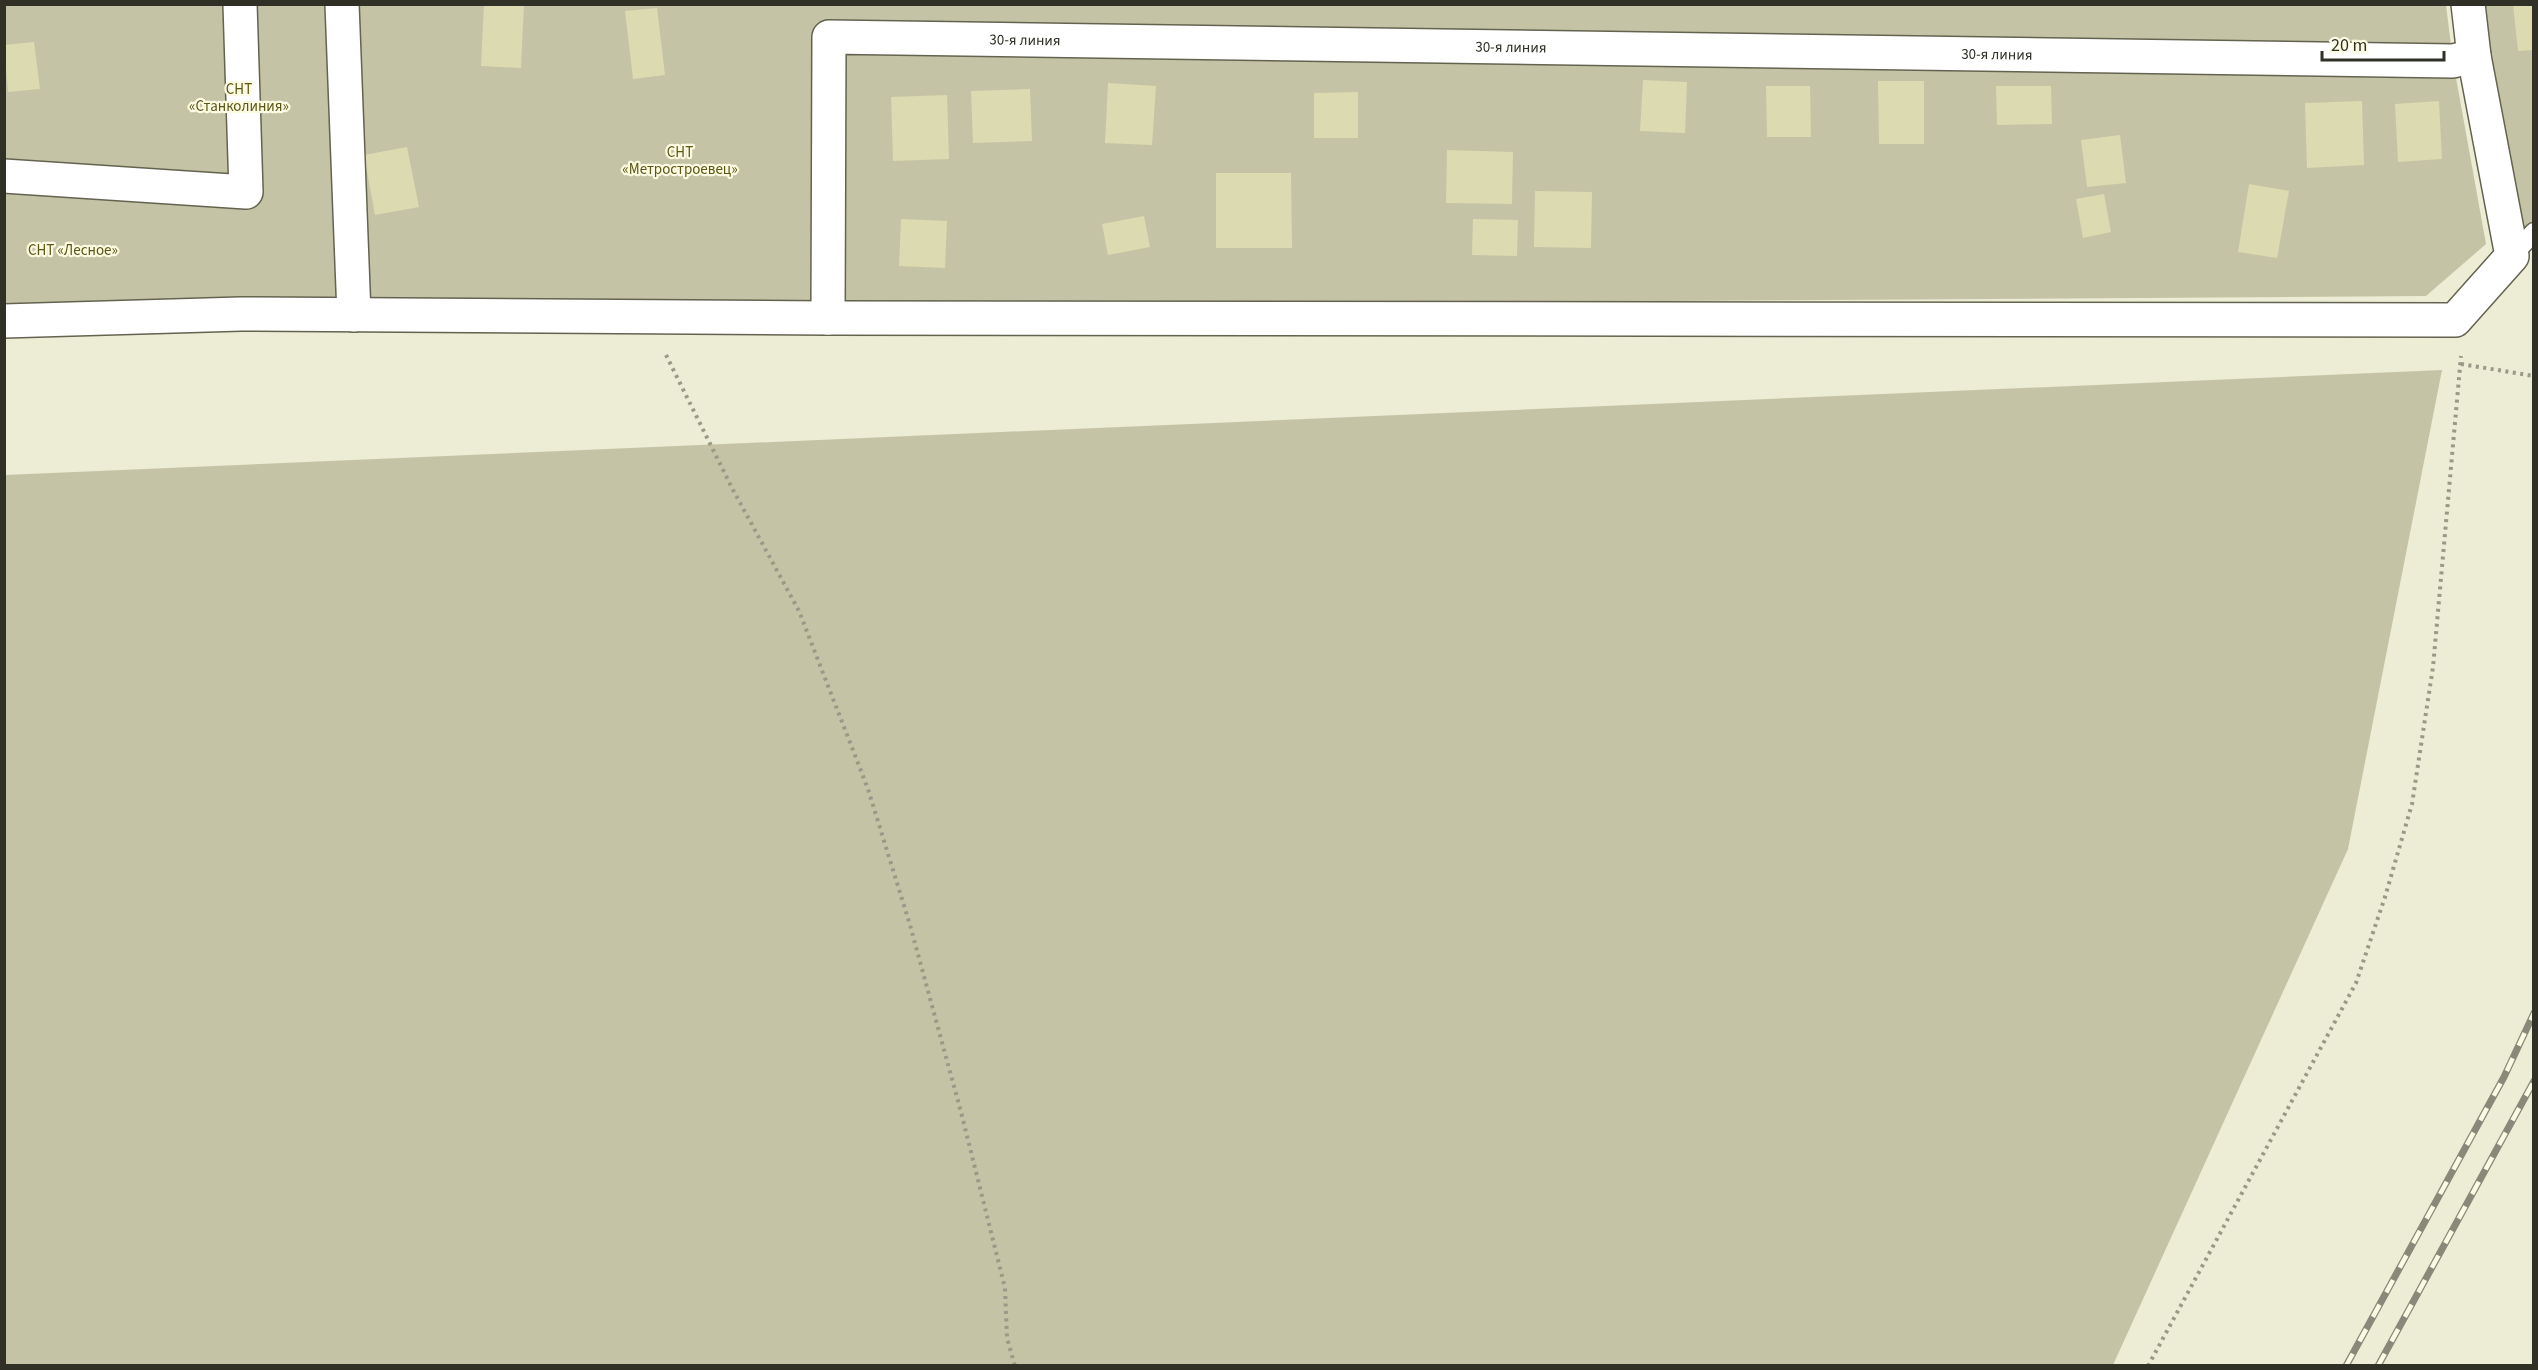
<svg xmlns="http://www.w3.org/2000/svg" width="2538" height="1370" font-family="'Source Sans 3',sans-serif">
	<rect width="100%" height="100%" fill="#edecd5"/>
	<g fill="#c5c3a5">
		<path d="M4,5H2446L2453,61L2486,244L2426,296L1232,304L5,321Z"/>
		<path d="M2482,5H2533V242L2519,260Z"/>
		<path d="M2442,370L2348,849L2113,1365H5V475Z"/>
	</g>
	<g fill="#dcdab0">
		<path d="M484,4H524L521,68L481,66Z"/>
		<path d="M2513,4H2534V50L2518,51Z"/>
		<path d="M657,8L665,75L633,79L625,11Z"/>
		<path d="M34,42L40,89L8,92L4,45Z"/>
		<path d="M1643,80L1687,82L1685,133L1640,131Z"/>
		<path d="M1878,81H1924V144H1879Z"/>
		<path d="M1108,83L1156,86L1152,145L1105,143Z"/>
		<path d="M1766,86H1810L1811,137H1767Z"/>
		<path d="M1996,86H2051L2052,124L1997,125Z"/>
		<path d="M1030,89L1032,141L973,143L971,91Z"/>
		<path d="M1358,92V138H1314V93Z"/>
		<path d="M947,95L949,159L893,161L891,97Z"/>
		<path d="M2362,101L2364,165L2307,168L2305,103Z"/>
		<path d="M2439,101L2442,159L2398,162L2395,104Z"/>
		<path d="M2120,135L2126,183L2087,187L2081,140Z"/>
		<path d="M407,147L419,207L375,215L364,155Z"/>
		<path d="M1447,150L1513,152L1512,204L1446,203Z"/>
		<path d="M1216,173H1291L1292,248H1216Z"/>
		<path d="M2249,184L2289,191L2277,258L2238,252Z"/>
		<path d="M1535,191L1592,192L1591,248L1534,247Z"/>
		<path d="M2104,194L2111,232L2083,238L2076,199Z"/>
		<path d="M1144,216L1150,247L1108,255L1102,224Z"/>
		<path d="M901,219L947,221L945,268L899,266Z"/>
		<path d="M1473,219L1518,220L1517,256L1472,255Z"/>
	</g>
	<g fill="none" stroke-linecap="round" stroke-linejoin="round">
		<g stroke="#64634f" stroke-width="21">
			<path id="lane" d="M2512,256L2534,232"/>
		</g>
		<g stroke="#64634f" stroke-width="36">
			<g id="street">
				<path d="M342,4L354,315"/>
				<path d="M4,176L246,192L240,4"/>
				<path id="s1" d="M828,318L829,37L2453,61L2474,56"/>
			</g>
		</g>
		<g stroke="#64634f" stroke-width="36">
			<path id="secondary" d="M4,321L241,314L828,318L2455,320L2512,256L2474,56L2468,4"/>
		</g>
		<g stroke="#9a9988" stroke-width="4" stroke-dasharray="3 4.5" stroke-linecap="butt">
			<path d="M666,355L732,488L799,611L868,789L910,925L961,1112L1005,1288L1007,1338L1015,1366"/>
			<path d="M2461,364L2534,376"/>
			<path d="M2148,1366L2356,983L2385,897L2412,804L2433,667L2461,356"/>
		</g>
		<use href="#lane" stroke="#fff" stroke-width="18"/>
		<use href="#street" stroke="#fff" stroke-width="33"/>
		<use href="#secondary" stroke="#fff" stroke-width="33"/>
		<g stroke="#898979" stroke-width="7">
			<g id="rail">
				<path d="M2346,1366L2504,1077L2534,1013"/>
				<path d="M2378,1366L2534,1081"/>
			</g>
		</g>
		<use href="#rail" stroke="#fbfae2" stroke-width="4.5" stroke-dasharray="14" stroke-linecap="butt"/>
	</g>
	<g text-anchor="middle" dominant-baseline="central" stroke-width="4.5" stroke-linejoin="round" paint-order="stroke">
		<g font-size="15" fill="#303027" stroke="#fbfae2">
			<text stroke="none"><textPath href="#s1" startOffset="477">30-я линия</textPath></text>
			<text stroke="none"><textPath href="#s1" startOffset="963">30-я линия</textPath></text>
			<text stroke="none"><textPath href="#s1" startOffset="1449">30-я линия</textPath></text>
		</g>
		<g font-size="15" fill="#5d5715" stroke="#fbfae2">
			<text x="239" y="89">СНТ<tspan x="239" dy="17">«Станколиния»</tspan></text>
			<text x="680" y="152">СНТ<tspan x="680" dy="17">«Метростроевец»</tspan></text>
			<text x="73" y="250">СНТ «Лесное»</text>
		</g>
	</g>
	<rect width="2538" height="1370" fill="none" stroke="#303027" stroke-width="12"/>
	<path d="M2322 51v9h122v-9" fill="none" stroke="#303027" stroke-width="3"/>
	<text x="2331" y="51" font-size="18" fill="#303027" stroke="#fbfae2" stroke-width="4.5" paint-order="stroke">20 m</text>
</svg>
